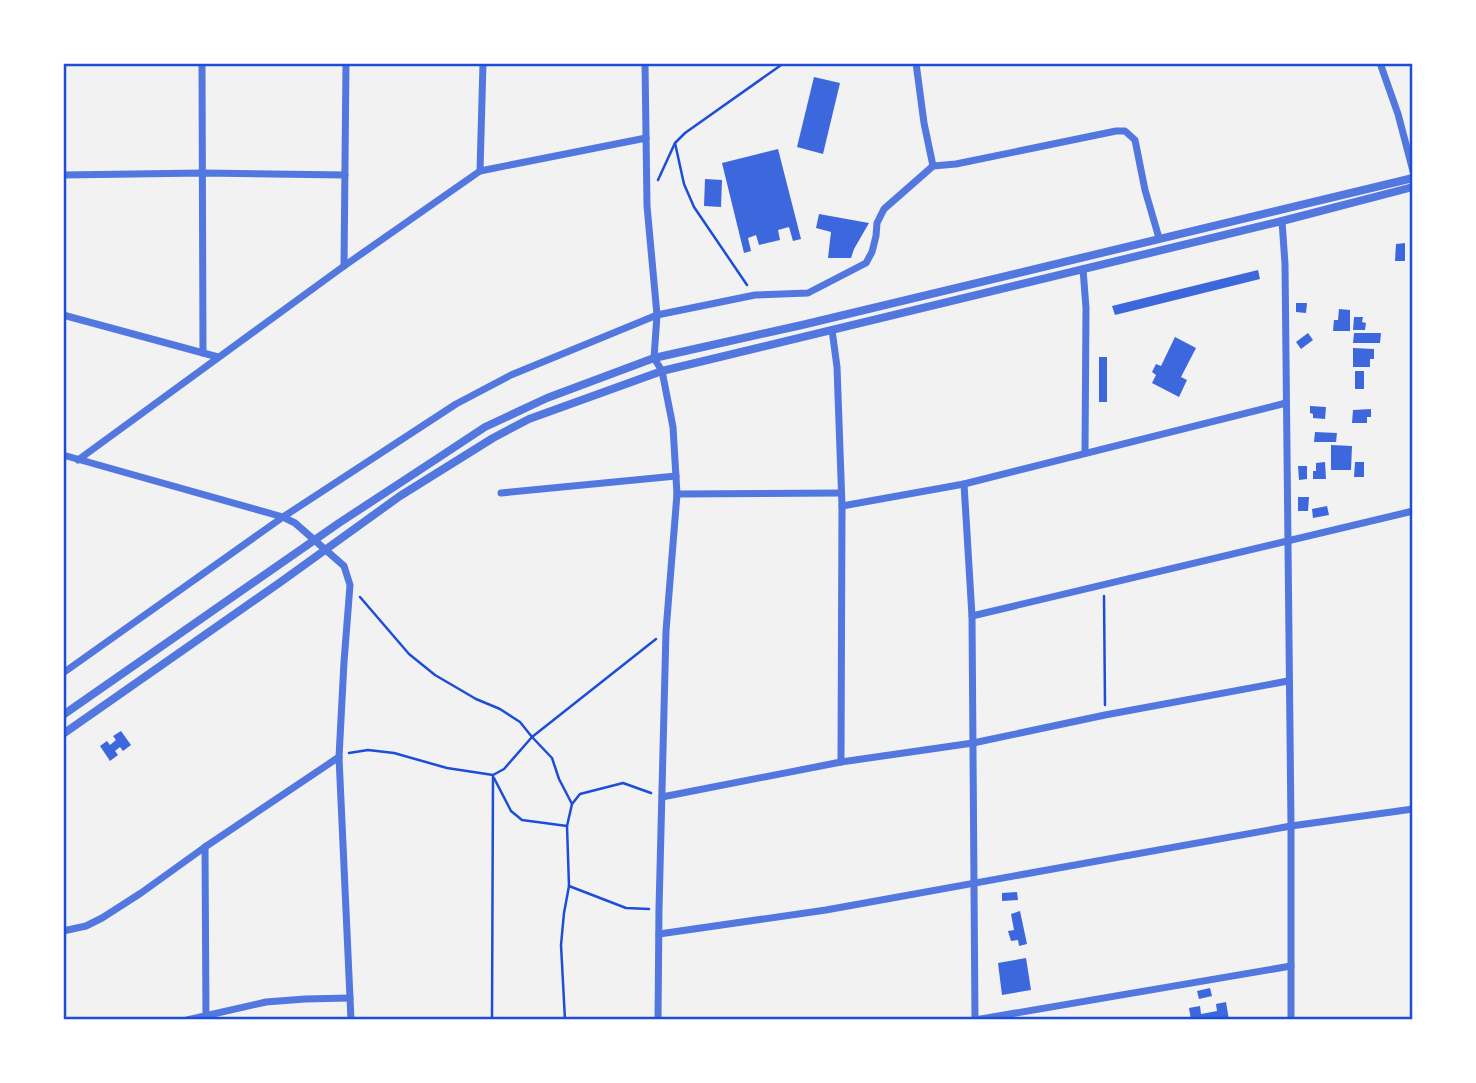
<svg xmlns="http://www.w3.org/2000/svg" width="1476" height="1083" font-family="'Playfair Display',serif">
	<rect width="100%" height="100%" fill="#f2f2f2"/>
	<g fill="#3d67dc">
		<path d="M814,77L840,83L823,154L797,147Z"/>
		<path d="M778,149L801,239L793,241L789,227L778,230L780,240L759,245L756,235L748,238L751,251L744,253L722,163Z"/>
		<path d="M705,179L722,180L721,207L704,206Z"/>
		<path d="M819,214L869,223L854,249L851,258H828L831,232L816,228Z"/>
		<path d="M1405,243V261H1395L1396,244Z"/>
		<path d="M1258,270L1260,279L1115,315L1112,306Z"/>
		<path d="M1296,303H1307L1306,313L1296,312Z"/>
		<path d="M1339,309L1350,310V331H1333L1334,320H1338Z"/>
		<path d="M1354,317H1363L1362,322L1366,323L1365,330H1353Z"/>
		<path d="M1308,333L1313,340L1301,349L1296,342Z"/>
		<path d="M1354,333H1381L1380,343H1353Z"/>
		<path d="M1175,337L1196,348L1181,377L1187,380L1179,397L1152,383L1156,375L1152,372L1156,364L1161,366Z"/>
		<path d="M1353,348L1374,349V359H1370V367H1353Z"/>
		<rect x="1099" y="357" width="8" height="45"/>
		<rect x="1355" y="371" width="9" height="18"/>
		<path d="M1310,406L1326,407L1325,419L1313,418V414L1310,413Z"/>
		<path d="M1371,409V417H1367V423H1352L1353,410Z"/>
		<path d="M1315,432L1337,433L1336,442H1314Z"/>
		<path d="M1331,445L1352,446L1351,470H1331Z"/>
		<path d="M1325,462L1326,479H1313V471H1316V463Z"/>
		<path d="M1355,462H1364V477H1354Z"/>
		<path d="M1298,466H1307V479L1299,480Z"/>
		<path d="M1298,497H1309L1308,511H1298Z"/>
		<path d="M1327,506L1329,515L1313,518L1312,509Z"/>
		<path d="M121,731L131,745L123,751L120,747L115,751L118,755L110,761L100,746L107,741L110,745L116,740L113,736Z"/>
		<path d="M1017,892L1018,900L1002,901V893Z"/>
		<path d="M1020,911L1027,944L1019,946L1018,940L1011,941L1008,931L1014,930L1011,914Z"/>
		<path d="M1026,958L1031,990L1002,995L998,963Z"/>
		<path d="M1210,988L1212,996L1199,999L1197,991Z"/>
		<path d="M1226,1002L1229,1020H1191L1189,1008L1200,1006L1201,1014L1217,1011L1216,1004Z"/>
	</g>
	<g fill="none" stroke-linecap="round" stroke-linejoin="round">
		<g stroke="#1d4ed8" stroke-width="2.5">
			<path d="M675,143L684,184L694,207L747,285"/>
			<path d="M658,180L675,143L685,133L784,63"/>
			<path d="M1104,596L1105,705"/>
			<path d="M360,597L409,654L435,675L476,699L500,709L520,722L532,737L552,758L559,779L572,804"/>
			<path d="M349,753L368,750L394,753L447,768L493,775L504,769L532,737L656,639"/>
			<path d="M494,778L511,811L522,820L567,826"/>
			<path d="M569,886L626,908L649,909"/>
			<path d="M492,1020L493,775"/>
			<path d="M565,1020L561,945L564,913L569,886L567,826L572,804L580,794L623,783L651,793"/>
		</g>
		<g stroke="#5277de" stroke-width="7">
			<path d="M202,63L203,353"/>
			<path d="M645,63L647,206L657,315L654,358L662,371L673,427L677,494L666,631L659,909L658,1020"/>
			<path d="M1380,63L1398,114L1413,171"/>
			<path d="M933,166L956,164L1116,131H1125L1135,140L1145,190L1159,238"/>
			<path d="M480,171L483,63"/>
			<path d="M63,175L203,173L345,175"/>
			<path d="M1282,221L1285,264L1291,826V1020"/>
			<path d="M344,266L346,63"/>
			<path d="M1083,269L1086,308L1085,452"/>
			<path d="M63,315L218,357"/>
			<path d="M832,330L837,367L842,506L841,762"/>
			<path d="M63,455L283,517L295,523L344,566L350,585L344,662L339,757L351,1020"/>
			<path d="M78,460L344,266L480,171L646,138"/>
			<path d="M964,484L972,616L975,1020"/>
			<path d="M501,493L676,476"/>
			<path d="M677,494L840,493"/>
			<path d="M842,506L964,484L1286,403"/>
			<path d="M972,616L1413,511"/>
			<path d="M63,673L283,517L456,404L511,375L657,315L755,295L808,293L866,263L872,252L876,236L877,223L884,209L933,166L924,123L916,63"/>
			<path d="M662,797L841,762L973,743L1105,715L1288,681"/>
			<path d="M205,847L206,1020"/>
			<path d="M63,931L86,926L102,918L141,893L205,847L339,757"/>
			<path d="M659,934L826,910L1291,826L1413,809"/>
			<path d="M187,1020L266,1002L305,999L350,998"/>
			<path d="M975,1020L1291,966"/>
		</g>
		<g stroke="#5277de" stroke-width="8">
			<path d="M63,715L339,523L435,460L485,427L547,398L654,358L802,325L1413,178"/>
			<path d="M63,734L282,581L400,496L493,438L529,419L662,371L1282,221L1413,187"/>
		</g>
	</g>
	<rect width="1476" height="1083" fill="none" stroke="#ffffff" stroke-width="130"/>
	<rect x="65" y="65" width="1346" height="953" fill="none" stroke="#1d4ed8" stroke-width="2.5"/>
</svg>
